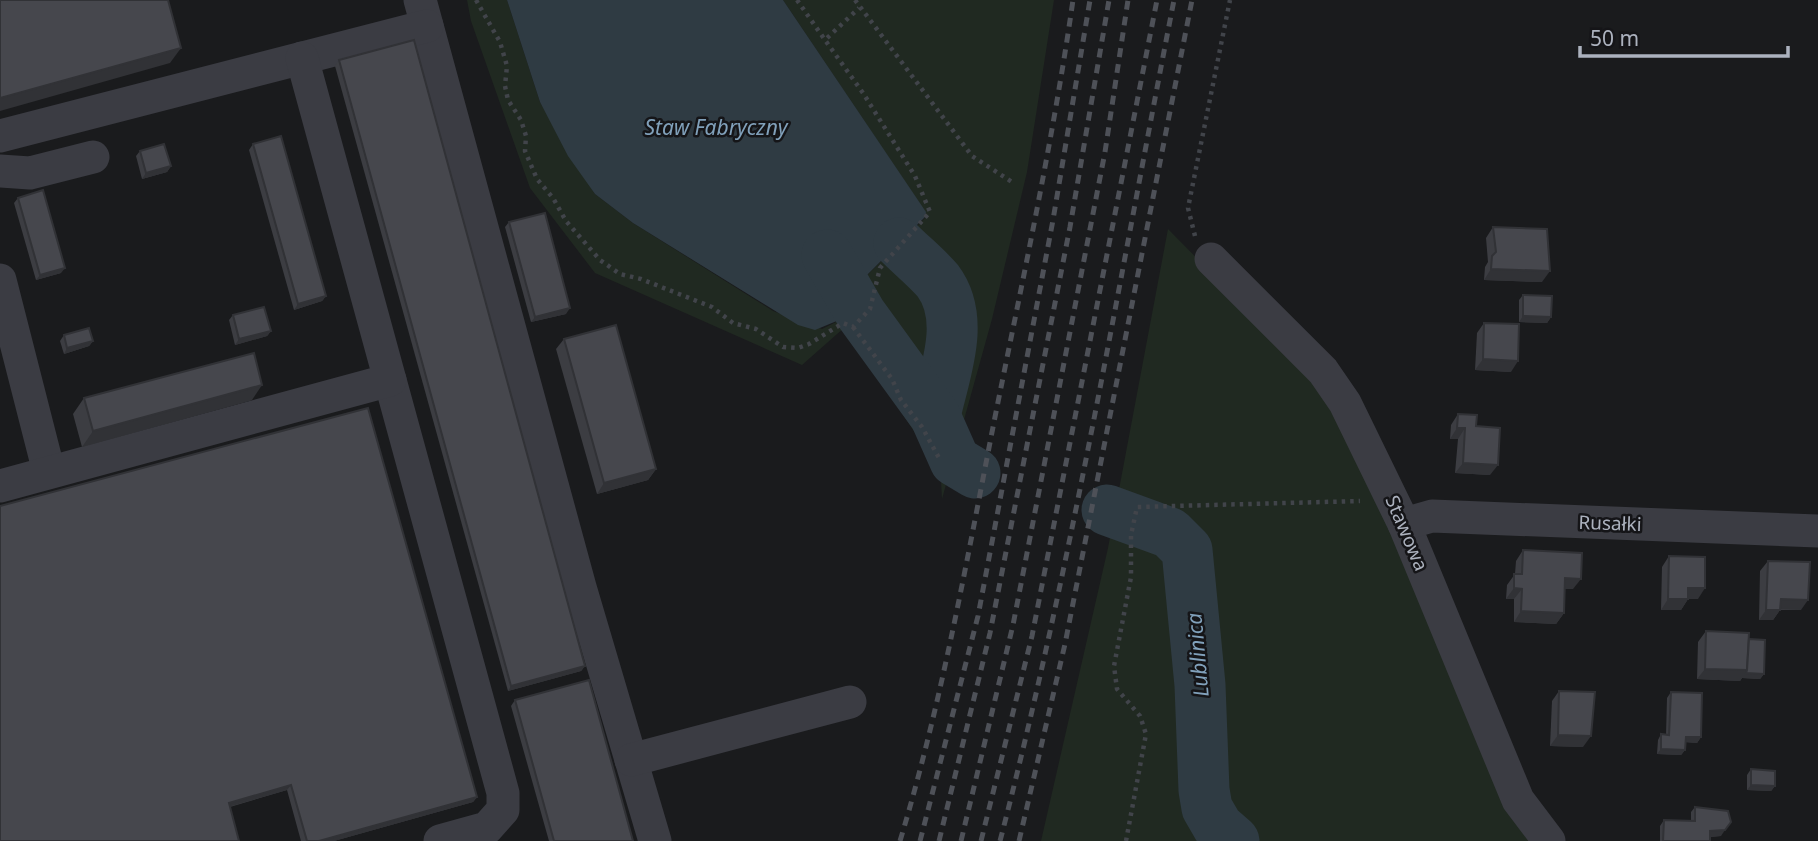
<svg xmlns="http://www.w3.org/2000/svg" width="1818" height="841" font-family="'Noto Sans',sans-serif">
	<rect width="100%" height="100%" fill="#1a1b1d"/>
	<g fill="#202921">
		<path d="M467,0H507L540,102L595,194L633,223L773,311L822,329L844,318L855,322L868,308L857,285L925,218L926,213L783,0H1054L1027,172L992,319L942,499L941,481L935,463L845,327L802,365L595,273L530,188L471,21Z"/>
		<path d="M1168,229L1318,381L1347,431L1534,841H1041L1108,548Z"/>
	</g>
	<path fill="#2f3b43" d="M507,0H783L926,212L925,217L857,285L868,307L855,322L844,318L815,330L798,325L633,223L595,194L568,156L540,102Z"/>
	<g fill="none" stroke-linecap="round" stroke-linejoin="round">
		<g stroke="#2f3b43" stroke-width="51">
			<path d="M899,243C912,256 927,268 938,281C967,320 944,374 935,416"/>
			<path d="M827,255L861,314L935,416L955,461L975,473"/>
			<path d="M1107,510L1170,533L1187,550L1200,685L1204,790L1207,808L1218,827L1234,841"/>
		</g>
		<g stroke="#41444a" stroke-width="4.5" stroke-dasharray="3.5 5" stroke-linecap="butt">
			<path d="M476,0L500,42L507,66L505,86L508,100L521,120L526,136L525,151L537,179L553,198L566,221L600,260L620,274L641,279L712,307L733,323L756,329L783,347L798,348L809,344L843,323L853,327L870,309L880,268L930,212L915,176L863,93L825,40L859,8"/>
			<path d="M797,0L825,40"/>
			<path d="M855,0L972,156L1015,184"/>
			<path d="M1195,236L1188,208L1230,0"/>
			<path d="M853,327L892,379L901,400L922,427L939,458"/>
			<path d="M1126,841L1146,734L1140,716L1117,689L1114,666L1131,577V535L1137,507L1360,501"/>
		</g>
		<g stroke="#3b3c43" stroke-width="33">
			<path d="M420,0L580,587L655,841"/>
			<path d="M0,136L427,26"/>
			<path d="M0,171L30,173L93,157"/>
			<path d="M1211,259L1323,371L1345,403L1404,524L1518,800L1549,841"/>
			<path d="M0,280L49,472"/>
			<path d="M390,380L503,793V810L487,828L440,841"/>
			<path d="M0,486L390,380L302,58"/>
			<path d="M1404,524L1432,516L1818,531"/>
			<path d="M631,760L850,702"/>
		</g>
		<g stroke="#4e5158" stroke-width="5" stroke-dasharray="9 7" stroke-linecap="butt">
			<path d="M900,841C942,702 967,559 995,417C1023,278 1053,140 1073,0"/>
			<path d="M920,841L978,616L1053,220L1090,0"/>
			<path d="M939,841L990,633L1070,227L1109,0"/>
			<path d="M961,841L1013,625L1105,152L1128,0"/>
			<path d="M981,841L1032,636L1157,0"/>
			<path d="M1000,841C1072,564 1119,281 1174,0"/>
			<path d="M1019,841L1065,644L1192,0"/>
		</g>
	</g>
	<g fill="#3c3d42">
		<path d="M339,60L585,666L581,671L508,691L335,66Z"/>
		<path d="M253,144L326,296L322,301L294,310L249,150Z"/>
		<path d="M140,151L171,166L167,172L142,179L136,156Z"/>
		<path d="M18,198L61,273L36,280L14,203Z"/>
		<path d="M509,222L566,314L531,322L505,227Z"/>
		<path d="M1493,227L1542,282L1484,280L1485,267L1488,262L1486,238Z"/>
		<path d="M1523,295L1551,317L1547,323L1519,322V300Z"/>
		<path d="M233,315L271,331L267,336L235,345L229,320Z"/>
		<path d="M1484,323L1511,372L1475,370L1477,333Z"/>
		<path d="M64,335L93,341L89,346L64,354L60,341Z"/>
		<path d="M564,339L656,469L648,480L597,494L556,349Z"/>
		<path d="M84,398L252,400L82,447L73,414Z"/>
		<path d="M1458,414L1476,426L1490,475L1455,473L1458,439H1450L1451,425Z"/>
		<path d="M0,506L477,797L473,802L334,841H301L287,790L230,807Z"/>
		<path d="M1523,550L1573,589H1565L1564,613L1556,624L1514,622V599H1506L1507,585L1515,574L1516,561Z"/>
		<path d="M1669,556L1698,599H1688L1681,610H1661L1662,567Z"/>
		<path d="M1768,561L1801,610H1780L1773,620H1759L1760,571Z"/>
		<path d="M1706,631L1749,639L1764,674L1760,679L1742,678L1740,681L1697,679L1698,642Z"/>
		<path d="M1559,691L1583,747L1550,746L1552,701Z"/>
		<path d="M1671,692L1701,737L1697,743L1686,742L1685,750L1681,755L1657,754L1658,740L1661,734L1666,735L1667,698Z"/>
		<path d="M515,700L633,841H549L511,706Z"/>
		<path d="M1751,769L1775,786L1771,791L1747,790V775Z"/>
		<path d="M1695,807L1721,836L1710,837V841H1660V826L1664,820L1691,821V812Z"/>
	</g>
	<g fill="#313236">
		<path d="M181,48L170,63L0,111V98Z"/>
		<path d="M171,166L167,172L142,179L146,173Z"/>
		<path d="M65,268L61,273L36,280L40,275Z"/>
		<path d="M1491,269L1550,271L1542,282L1484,280Z"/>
		<path d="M326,296L322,301L294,310L298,304Z"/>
		<path d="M570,308L566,314L531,322L535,317Z"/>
		<path d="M1523,316L1551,317L1547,323L1519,322Z"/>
		<path d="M271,331L267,336L235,345L239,339Z"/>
		<path d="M93,341L89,346L64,354L67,348Z"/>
		<path d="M1483,359L1518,361L1511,372L1475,370Z"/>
		<path d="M262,385L252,400L82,447L93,431Z"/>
		<path d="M1457,428H1465L1458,439H1450Z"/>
		<path d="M1463,463L1498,465L1490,475L1455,473Z"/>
		<path d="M656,469L648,480L597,494L604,483Z"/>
		<path d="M1565,578L1581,579L1573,589H1558Z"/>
		<path d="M1514,588L1522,589L1514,599H1506Z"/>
		<path d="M1688,588H1705L1698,599H1681Z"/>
		<path d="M1668,599H1688L1681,610H1661Z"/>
		<path d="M1781,599L1808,600L1801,610L1774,609Z"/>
		<path d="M1766,610H1780L1773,620H1759Z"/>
		<path d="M1521,611L1564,613L1556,624L1514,622Z"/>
		<path d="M585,666L581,671L508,691L511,686Z"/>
		<path d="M1705,669L1747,670L1764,674L1760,679L1742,678L1740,681L1697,679Z"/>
		<path d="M1558,735L1591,736L1583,747L1550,746Z"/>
		<path d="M1686,737H1701L1697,743L1682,742Z"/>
		<path d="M1661,749L1685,750L1681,755L1657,754Z"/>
		<path d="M291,785L287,790L225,808L229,803Z"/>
		<path d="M1751,785L1775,786L1771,791L1747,790Z"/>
		<path d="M477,797L473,802L334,841H319Z"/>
		<path d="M1725,830L1721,836L1707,837L1710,831Z"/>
	</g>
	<g fill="#46474d" stroke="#313236" stroke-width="2">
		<path d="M0,0H168L181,48L0,98Z"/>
		<path d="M414,40L585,666L511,686L339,60Z"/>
		<path d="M281,136L326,296L298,304L253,144Z"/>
		<path d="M164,144L171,166L146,173L140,151Z"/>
		<path d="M43,190L65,268L40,275L18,198Z"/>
		<path d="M545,213L570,308L535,317L509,222Z"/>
		<path d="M1493,227L1547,229L1550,271L1491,269L1492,256L1496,252Z"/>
		<path d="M1523,295L1552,296L1551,317L1523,316Z"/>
		<path d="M264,307L271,331L239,339L233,315Z"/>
		<path d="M1484,323L1519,324L1518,361L1483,359Z"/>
		<path d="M616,325L656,469L604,483L564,339Z"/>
		<path d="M89,328L93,341L67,348L64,335Z"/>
		<path d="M254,353L262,385L93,431L84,398Z"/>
		<path d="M368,408L477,797L319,841H307L291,785L229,803L239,841H0V506Z"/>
		<path d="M1458,414L1477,415L1476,426L1500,428L1498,465L1463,463L1465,428H1457Z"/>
		<path d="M1523,550L1582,553L1581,579L1565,578L1564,613L1521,611L1522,589L1514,588V574H1522Z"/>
		<path d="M1669,556L1705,557V588H1688V599H1668Z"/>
		<path d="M1768,561L1810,562L1808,600L1781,599L1780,610H1766Z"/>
		<path d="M1706,631L1749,633L1747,670L1705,669Z"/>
		<path d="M1749,639L1765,640L1764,674L1746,673L1747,670Z"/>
		<path d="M589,680L633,841H554L515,700Z"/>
		<path d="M1559,691L1595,692L1591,736L1558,735Z"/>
		<path d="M1671,692L1702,693L1701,737H1686L1685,750L1661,749V734L1669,735Z"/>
		<path d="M1751,769L1775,771V786L1751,785Z"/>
		<path d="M1695,807L1728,811L1731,822L1725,830L1710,831V841H1663L1664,820L1695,821Z"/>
	</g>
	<g text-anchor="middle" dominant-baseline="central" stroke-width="5" stroke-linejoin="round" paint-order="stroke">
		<g font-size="19" fill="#acb2be" stroke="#151518">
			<text transform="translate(1610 523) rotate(2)">Rusałki</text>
			<text transform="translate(1407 533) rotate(67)">Stawowa</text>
		</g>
		<g font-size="21" font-style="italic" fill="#81a1bb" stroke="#151518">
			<text x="716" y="127">Staw Fabryczny</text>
			<text transform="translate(1197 655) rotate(-95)">Lublinica</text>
		</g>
	</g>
	<path d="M1580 46v10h208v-10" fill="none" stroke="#acb2be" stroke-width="3.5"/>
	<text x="1590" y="46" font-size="21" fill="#acb2be" stroke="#151518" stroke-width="5" paint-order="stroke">50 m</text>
</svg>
